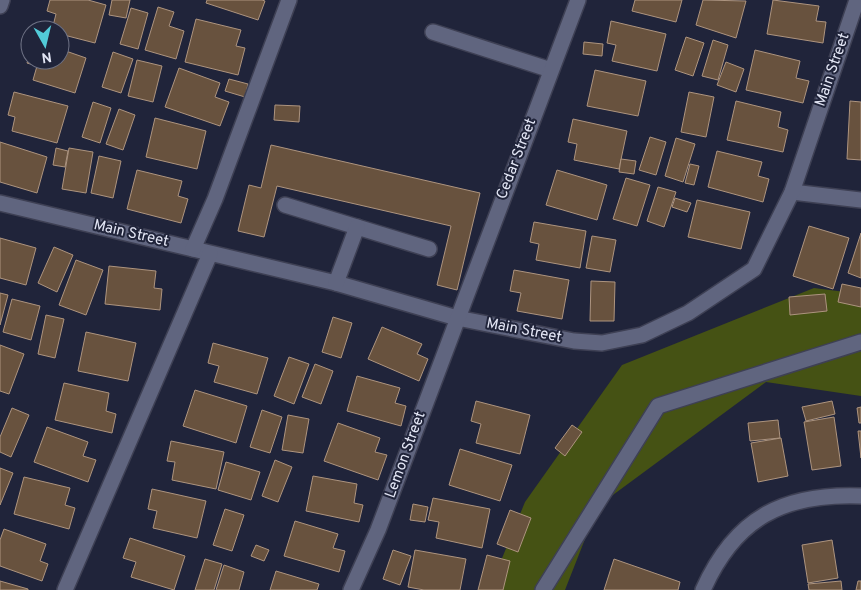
<svg xmlns="http://www.w3.org/2000/svg" width="861" height="590" font-family="Overpass,sans-serif">
	<rect width="100%" height="100%" fill="#20243a"/>
	<path fill="#455214" d="M814,288L861,294V396L766,382L598,506L565,590H489L525,502L622,365Z"/>
	<g fill="#68523e" stroke="#ad947f">
		<path d="M50,0H88L106,5L95,43L60,34V30H52L56,14L47,11Z"/>
		<path d="M112,0H130L126,18L109,15Z"/>
		<path d="M207,0H262L265,1L258,20L206,3Z"/>
		<path d="M635,0H682L676,22L632,11Z"/>
		<path d="M703,0L746,1L736,38L696,25Z"/>
		<path d="M773,0L819,6L816,21L826,22L823,43L767,34Z"/>
		<path d="M158,7L174,12L169,26L184,31L176,59L145,50Z"/>
		<path d="M131,8L148,13L138,49L120,44Z"/>
		<path d="M196,19L241,30L236,46L245,48L238,75L185,62Z"/>
		<path d="M611,21L666,34L657,71L612,61L616,45L607,43Z"/>
		<path d="M686,37L704,43L693,76L675,70Z"/>
		<path d="M713,40L728,45L718,80L702,76Z"/>
		<path d="M584,42L603,44L602,56L583,54Z"/>
		<path d="M60,49L86,58L75,93L33,80L37,66L27,63L30,54V60H60Z"/>
		<path d="M755,50L800,61L796,78L809,81L803,103L746,90Z"/>
		<path d="M113,52L133,59L121,93L102,87Z"/>
		<path d="M137,60L162,66L153,102L128,96Z"/>
		<path d="M726,62L744,69L736,92L717,85Z"/>
		<path d="M179,68L220,83L215,97L229,102L220,126L165,107Z"/>
		<path d="M595,70L646,81L638,116L587,106Z"/>
		<path d="M229,79L248,84L245,97L225,91Z"/>
		<path d="M14,92L68,106L57,143L12,131L15,117L8,115Z"/>
		<path d="M689,92L714,97L706,137L681,132Z"/>
		<path d="M736,101L781,112L778,127L788,130L783,152L727,140Z"/>
		<path d="M850,101L861,102V160L847,159Z"/>
		<path d="M93,102L111,108L100,143L82,137Z"/>
		<path d="M275,105L300,106L299,122L274,120Z"/>
		<path d="M119,109L135,115L123,150L106,144Z"/>
		<path d="M155,118L206,131L197,169L146,157Z"/>
		<path d="M573,119L627,131L619,169L574,160L577,144L568,142Z"/>
		<path d="M650,137L666,142L656,175L639,170Z"/>
		<path d="M676,138L695,144L683,182L665,176Z"/>
		<path d="M0,142L47,157L37,193L0,182Z"/>
		<path d="M271,145L480,193L457,290L437,285L451,226L277,186L264,237L238,231L249,185L261,188Z"/>
		<path d="M56,148L68,151L65,167L53,165Z"/>
		<path d="M69,148L93,152L86,193L62,189Z"/>
		<path d="M717,151L762,162L758,176L769,179L763,202L708,187Z"/>
		<path d="M99,156L121,161L113,198L91,193Z"/>
		<path d="M621,159L636,161L634,174L619,172Z"/>
		<path d="M690,164L699,166L694,185L685,183Z"/>
		<path d="M137,170L182,181L178,196L188,199L181,223L127,209Z"/>
		<path d="M557,170L607,185L597,220L546,205Z"/>
		<path d="M626,178L650,185L637,226L613,219Z"/>
		<path d="M658,187L676,192L664,227L647,221Z"/>
		<path d="M675,198L691,203L687,212L672,207Z"/>
		<path d="M697,200L750,212L741,249L688,237Z"/>
		<path d="M534,222L586,231L580,268L536,260L539,244L530,242Z"/>
		<path d="M809,226L849,238L833,289L793,276Z"/>
		<path d="M861,233V278L848,273Z"/>
		<path d="M592,236L616,240L610,272L586,268Z"/>
		<path d="M0,238L36,248L26,285L0,278Z"/>
		<path d="M54,247L73,255L57,292L38,283Z"/>
		<path d="M76,260L103,270L86,315L59,305Z"/>
		<path d="M109,266L156,271L154,288L162,289L160,310L105,304Z"/>
		<path d="M514,270L569,280L562,319L517,311L521,293L510,291Z"/>
		<path d="M591,281L615,282L614,321H590Z"/>
		<path d="M842,284L861,288V307L838,302Z"/>
		<path d="M0,293L8,295L0,325Z"/>
		<path d="M825,294L827,311L790,315L789,297Z"/>
		<path d="M12,299L40,306L31,340L3,332Z"/>
		<path d="M46,315L64,319L55,358L38,354Z"/>
		<path d="M333,317L352,323L341,358L322,352Z"/>
		<path d="M382,327L422,344L417,354L428,359L419,381L368,359Z"/>
		<path d="M86,332L136,343L128,381L78,371Z"/>
		<path d="M213,343L268,358L257,394L214,382L219,366L208,363Z"/>
		<path d="M0,345L24,354L9,394L0,391Z"/>
		<path d="M289,357L309,364L294,404L274,396Z"/>
		<path d="M315,364L333,371L321,404L302,397Z"/>
		<path d="M357,376L400,388L395,403L406,406L401,426L347,411Z"/>
		<path d="M64,383L109,393L106,411L116,414L112,433L55,420Z"/>
		<path d="M195,390L247,406L236,443L183,426Z"/>
		<path d="M476,401L530,415L520,454L476,443L481,424L471,421Z"/>
		<path d="M832,401L835,414L806,421L802,407Z"/>
		<path d="M861,407V423H859L857,408Z"/>
		<path d="M12,408L29,415L11,457L0,452V437Z"/>
		<path d="M262,410L282,417L270,453L250,447Z"/>
		<path d="M288,415L309,419L303,453L282,450Z"/>
		<path d="M834,417L841,466L812,470L804,422Z"/>
		<path d="M778,420L780,438L750,441L748,423Z"/>
		<path d="M338,423L380,438L375,452L387,455L378,480L324,461Z"/>
		<path d="M572,425L582,432L565,456L555,448Z"/>
		<path d="M47,427L88,442L83,456L96,460L88,482L34,462Z"/>
		<path d="M858,431H861V458Z"/>
		<path d="M781,438L788,476L758,482L751,443Z"/>
		<path d="M171,441L224,452L216,489L172,480L175,462L167,461Z"/>
		<path d="M460,449L512,465L500,501L449,485Z"/>
		<path d="M275,460L292,467L278,502L262,496Z"/>
		<path d="M226,462L260,472L251,500L218,490Z"/>
		<path d="M0,468L13,473L0,505Z"/>
		<path d="M313,476L357,484L354,503L363,505L359,522L306,511Z"/>
		<path d="M24,477L70,488L65,505L75,508L69,529L14,514Z"/>
		<path d="M152,489L206,501L197,538L153,528L157,511L148,509Z"/>
		<path d="M433,498L490,509L482,548L436,538L439,522L428,520Z"/>
		<path d="M413,504L428,507L425,522L410,520Z"/>
		<path d="M225,509L244,515L232,551L213,545Z"/>
		<path d="M510,510L531,518L518,552L497,544Z"/>
		<path d="M295,521L338,534L333,548L345,551L339,572L284,556Z"/>
		<path d="M4,529L46,544L40,561L48,564L42,581L0,566V540Z"/>
		<path d="M130,538L185,556L174,590L131,577L136,562L123,558Z"/>
		<path d="M832,540L838,578L808,583L802,545Z"/>
		<path d="M256,545L269,550L264,561L251,556Z"/>
		<path d="M393,550L411,556L400,585L383,579Z"/>
		<path d="M415,550L466,559L460,590H424L408,587Z"/>
		<path d="M487,555L510,561L503,590H478Z"/>
		<path d="M205,559L222,564L214,590H195Z"/>
		<path d="M614,559L680,582L678,590H604Z"/>
		<path d="M224,565L244,572L239,590H216Z"/>
		<path d="M276,571L319,584L317,590H270Z"/>
		<path d="M0,581L28,589V590H0Z"/>
		<path d="M841,581L842,590H809L808,584Z"/>
		<path d="M858,581H861V590H856Z"/>
	</g>
	<g fill="none" stroke-linecap="round" stroke-linejoin="round">
		<g stroke="#3e4054" stroke-width="18">
			<g id="minor">
				<path d="M0,6L2,0"/>
				<path d="M433,32L551,70"/>
				<path d="M792,192L861,200"/>
				<path d="M0,203L336,283L457,318L574,341L602,343L642,335L688,313L754,269L792,192L857,0"/>
				<path d="M285,205L429,249"/>
				<path d="M193,249L215,199L289,0"/>
				<path d="M336,283L357,227"/>
				<path d="M65,590L210,254"/>
				<path d="M351,590L378,530L578,0"/>
				<path d="M543,590L658,406L861,342"/>
				<path d="M703,590C735,518 783,493 861,496"/>
			</g>
		</g>
		<use href="#minor" stroke="#60657f" stroke-width="15"/>
	</g>
	<g text-anchor="middle" dominant-baseline="central" stroke-width="4" stroke-linejoin="round" paint-order="stroke">
		<g font-size="15" fill="#e3e6f5" stroke="#20243a">
			<text transform="translate(833 70) rotate(-71)">Main Street</text>
			<text transform="translate(517 159) rotate(-69)">Cedar Street</text>
			<text transform="translate(131 234) rotate(13)">Main Street</text>
			<text transform="translate(524 331) rotate(11)">Main Street</text>
			<text transform="translate(406 455) rotate(-70)">Lemon Street</text>
		</g>
	</g>
	<g transform="translate(45 45) rotate(172)"><circle r="24" fill="#20243a" stroke="#6e7285"/>
	<path d="M0-4L9 19L0 12L-9 19Z" fill="#52cbd8"/>
	<text y="-8" font-size="14" font-weight="bold" text-anchor="middle" fill="#e3e6f5">N</text>
	</g>
</svg>
